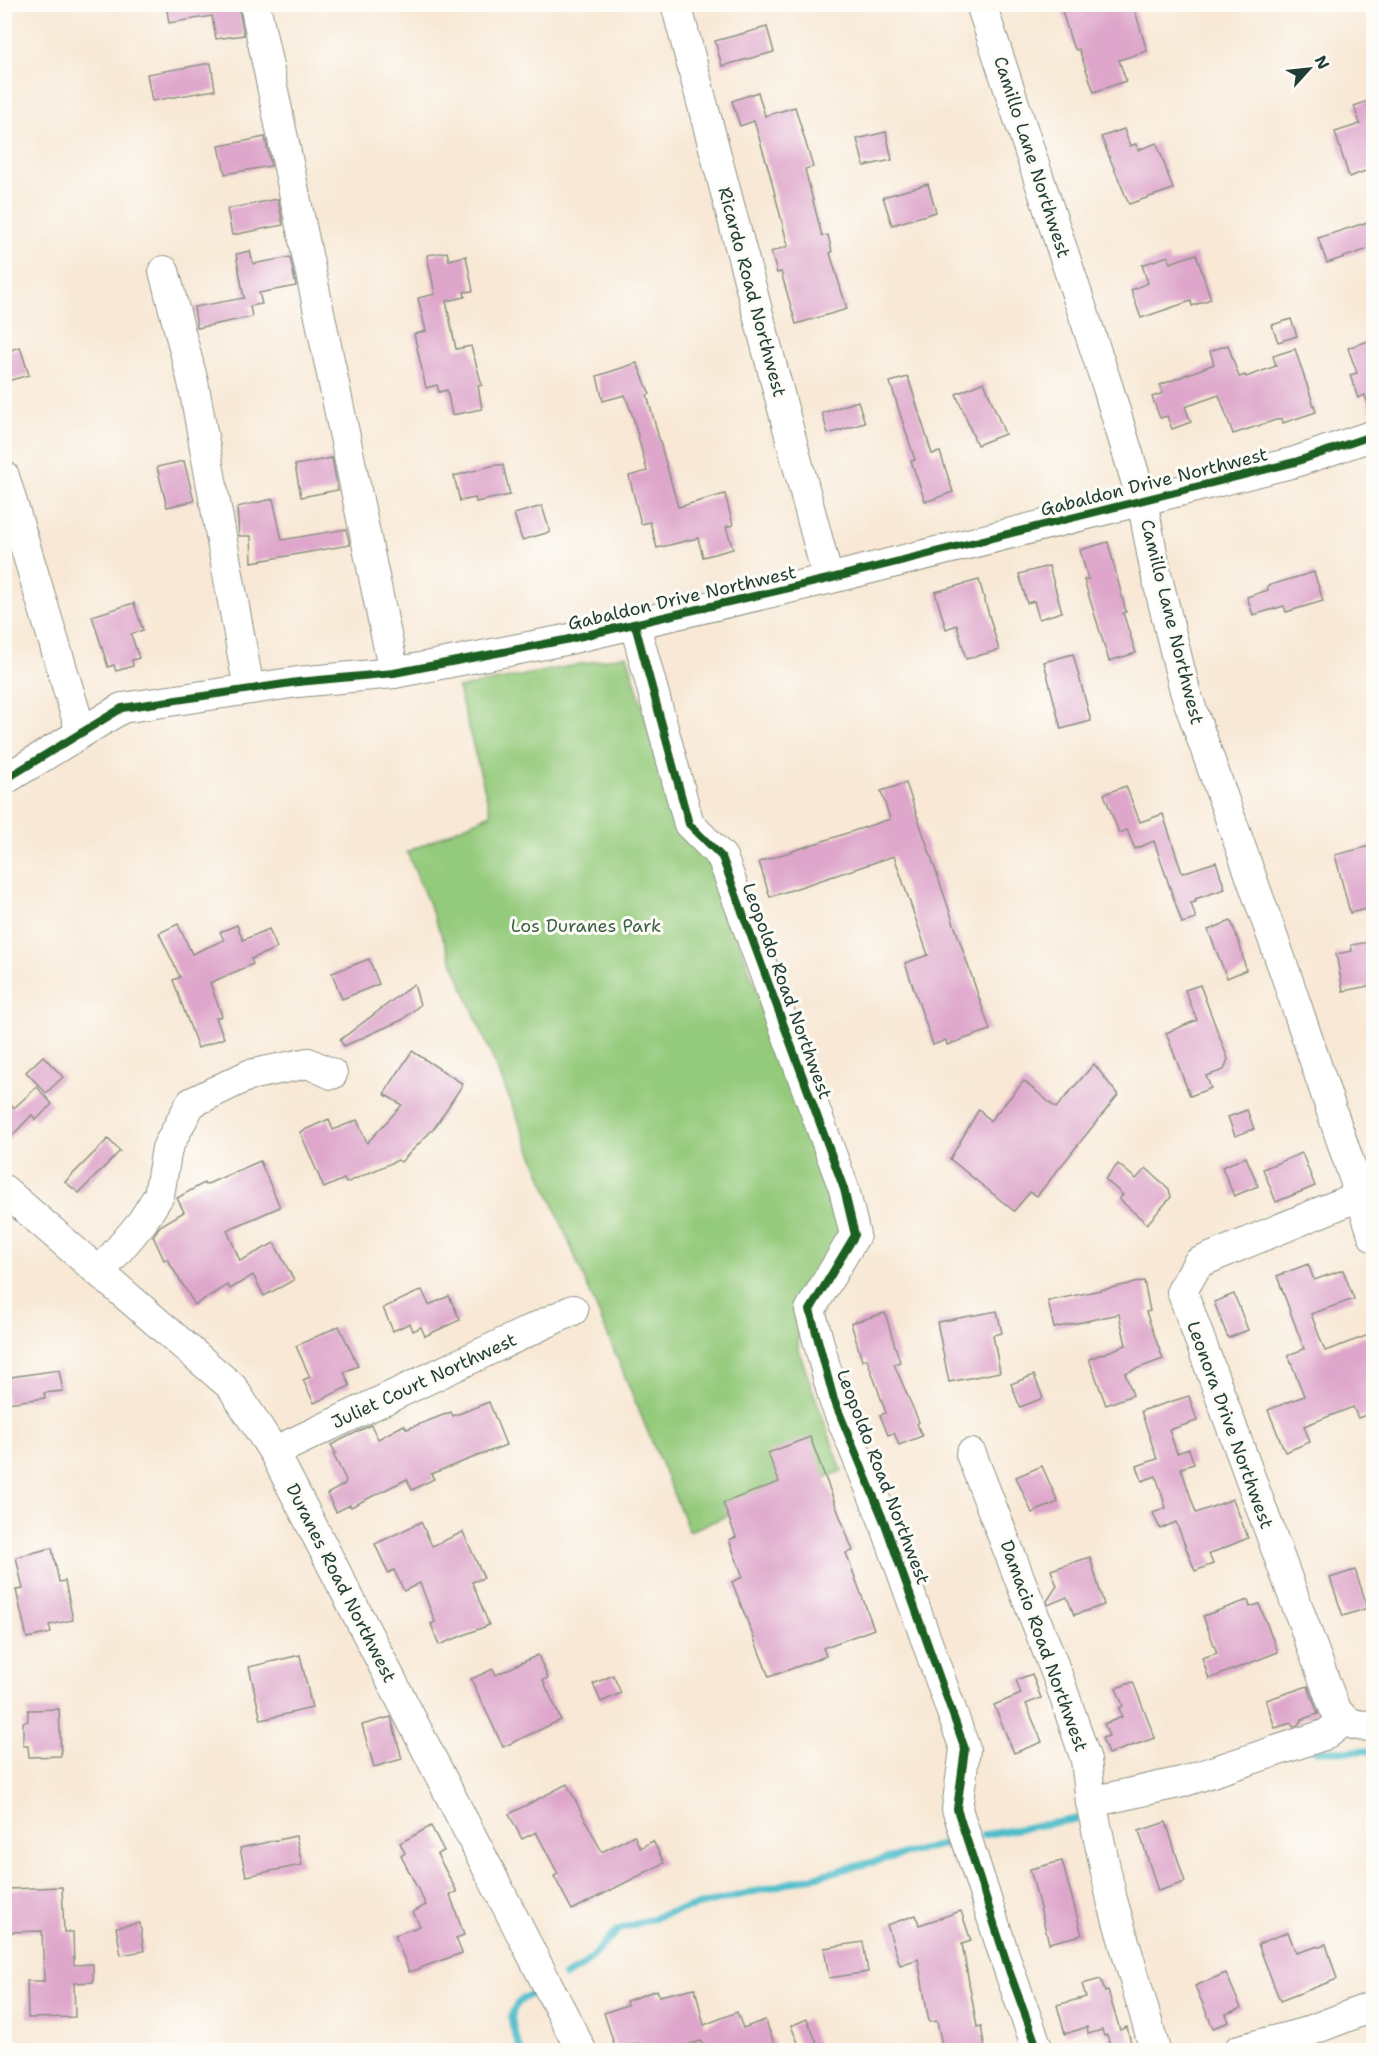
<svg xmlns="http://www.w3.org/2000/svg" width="1378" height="2055" font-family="'Shantell Sans',sans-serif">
	<rect width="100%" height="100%" fill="#fdfcf7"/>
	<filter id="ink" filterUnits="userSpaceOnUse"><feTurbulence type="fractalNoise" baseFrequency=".0167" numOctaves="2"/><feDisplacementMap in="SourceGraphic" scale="12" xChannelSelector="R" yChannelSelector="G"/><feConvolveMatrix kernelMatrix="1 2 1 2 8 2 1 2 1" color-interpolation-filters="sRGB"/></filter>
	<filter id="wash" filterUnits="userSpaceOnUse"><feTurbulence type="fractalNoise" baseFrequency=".008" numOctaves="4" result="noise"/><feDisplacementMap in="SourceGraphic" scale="24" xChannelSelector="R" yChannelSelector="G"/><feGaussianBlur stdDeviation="1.35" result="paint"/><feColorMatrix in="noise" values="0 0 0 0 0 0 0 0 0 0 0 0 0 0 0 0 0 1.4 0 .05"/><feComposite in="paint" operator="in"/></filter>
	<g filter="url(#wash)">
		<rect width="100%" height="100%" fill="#f8e8d5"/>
		<path fill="#94ca7c" stroke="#5a8458" stroke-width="1.5" d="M627,655L670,799L704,849L842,1217V1240L798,1302V1349L842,1471L689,1531L407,852L491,814L458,688Z"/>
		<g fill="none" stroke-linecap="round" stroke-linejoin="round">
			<g stroke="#50bdcb" stroke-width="7">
				<path d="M1316,1751H1374"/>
				<path d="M983,1835L1076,1819"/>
				<path d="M565,1976L582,1967L618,1930L668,1913L949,1843"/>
				<path d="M521,2050C512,2026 502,2009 531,1994"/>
			</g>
		</g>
		<g id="blocks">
			<g fill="#dea6cb">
				<path d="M166,4H238L244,35L216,39L212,16L169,23Z"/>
				<path d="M1060,4H1133L1147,51L1119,60L1126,81L1094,92L1079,49L1076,50L1072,44Z"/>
				<path d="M767,27L774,52L722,66L715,41Z"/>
				<path d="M211,63L215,90L152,101L147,74Z"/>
				<path d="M758,92L765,116L795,107L813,167L805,169L822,236L828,235L832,252L830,253L847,309L796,324L781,272L777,273L771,252L788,246L769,171L754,121L740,126L732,101Z"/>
				<path d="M1374,99V168L1349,177L1335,132L1360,124L1354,106Z"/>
				<path d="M1124,129L1130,146L1136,144L1138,150L1157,143L1173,189L1129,204L1101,137Z"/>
				<path d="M886,132L892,160L864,166L857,139Z"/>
				<path d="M265,137L271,166L225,174L219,146Z"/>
				<path d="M928,184L936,212L892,225L883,197Z"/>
				<path d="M278,199L283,225L232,235L227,209Z"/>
				<path d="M1374,220V247L1327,263L1318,238Z"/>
				<path d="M250,251L253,264L290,257L296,286L259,293L262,304L250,306L252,317L197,328L194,307L244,298L236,254Z"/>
				<path d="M447,252L449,260L466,256L473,291L464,292L465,297L446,301L456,349L471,346L482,385L478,386L482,409L452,415L447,390L439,392L437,385L426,388L414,334L426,331L418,298L435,294L427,255Z"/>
				<path d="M1196,254L1211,299L1192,306L1191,301L1141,318L1131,290L1148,283L1142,265L1168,256L1170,263Z"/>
				<path d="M1291,319L1297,336L1278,342L1272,325Z"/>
				<path d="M1374,339V412L1371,413L1365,395L1358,398L1350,375L1357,373L1348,348Z"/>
				<path d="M1228,345L1239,377L1245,375L1246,377L1276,366L1273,356L1295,349L1316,412L1283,423L1282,418L1233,434L1219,395L1185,407L1191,422L1172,429L1167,416L1160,418L1152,397L1163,393L1160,385L1214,364L1210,351Z"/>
				<path d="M20,347L29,375L4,382V352Z"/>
				<path d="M637,363L650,394L647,395L678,507L725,494L733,525L726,527L733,549L703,557L698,538L657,548L650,522L641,524L629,476L647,471L633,417L625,395L603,401L597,376Z"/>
				<path d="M908,377L932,454L940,452L953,492L931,500L925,501L911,461L915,460L890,382Z"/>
				<path d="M984,382L1005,434L977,445L956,394Z"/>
				<path d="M858,401L865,423L828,434L822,413Z"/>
				<path d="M332,458L338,490L301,497L295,465Z"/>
				<path d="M184,461L194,501L167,507L157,467Z"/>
				<path d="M495,465H503L510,495L476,502L475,498L460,501L454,476Z"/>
				<path d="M273,499L282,540L346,529L350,545L252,562L251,536H239L237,507Z"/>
				<path d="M542,506L550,532L522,540L514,514Z"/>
				<path d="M1108,542L1126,612L1123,613L1136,653L1109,661L1084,580L1088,579L1080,550Z"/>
				<path d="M1049,566L1062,612L1039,619L1034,601L1027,603L1019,574Z"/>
				<path d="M1314,572L1323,601L1286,612L1284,606L1253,615L1247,597L1268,590L1267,586Z"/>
				<path d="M979,580L999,650L966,659L957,625L946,629L935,592Z"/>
				<path d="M134,603L143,630L131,634L139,658L132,660L133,666L116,671L114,665L108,667L92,616Z"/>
				<path d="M1073,654L1091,721L1061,729L1044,662Z"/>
				<path d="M906,783L990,1030L947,1045L946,1040L933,1045L905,963L928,955L894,856L770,897L759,862L890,819L881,791Z"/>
				<path d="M1126,786L1140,822L1163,814L1182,873L1216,862L1225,889L1195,899L1196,902L1191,903L1196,919L1182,923L1154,841L1135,849L1127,830L1119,833L1104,794Z"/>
				<path d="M1374,845V907L1350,913L1335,855Z"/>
				<path d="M1231,921L1240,945L1246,970L1227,978L1208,930Z"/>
				<path d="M178,924L192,954L224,940L220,932L237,925L243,940L269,929L277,948L251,959L253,964L210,983L222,1016L216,1018L224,1038L198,1048L173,980L180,977L159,933Z"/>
				<path d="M1369,942L1370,947L1374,946V985L1343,991L1336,954L1352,951L1351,945Z"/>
				<path d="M369,959L379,984L342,999L332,973Z"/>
				<path d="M414,984L420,1005L402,1020L344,1046L340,1040Z"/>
				<path d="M1200,985L1228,1059L1224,1070L1206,1076L1211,1088L1190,1096L1166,1033L1197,1020L1185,990Z"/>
				<path d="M412,1051L463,1084L435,1127L401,1162L398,1160L346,1183L344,1179L324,1188L300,1132L329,1119L333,1130L357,1120L367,1143L402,1105L384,1094Z"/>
				<path d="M43,1056L63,1077L46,1093L26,1072Z"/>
				<path d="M1094,1064L1118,1095L1037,1196L1030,1192L1014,1211L950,1159L979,1109L990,1121L1024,1081L1056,1108Z"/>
				<path d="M37,1087L52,1104L36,1120L32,1115L4,1144V1099L14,1108Z"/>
				<path d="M1247,1110L1254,1129L1235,1136L1228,1117Z"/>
				<path d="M108,1139L120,1151L79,1193L65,1182Z"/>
				<path d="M1302,1153L1315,1186L1276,1202L1263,1169Z"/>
				<path d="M1246,1157L1258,1186L1234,1196L1222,1167Z"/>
				<path d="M260,1161L280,1207L227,1230L240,1261L274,1243L294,1280L264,1296L253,1275L230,1289L227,1285L195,1305L167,1259L164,1260L153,1236L160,1226L184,1212L177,1198L204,1183L205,1185Z"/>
				<path d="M1118,1164L1136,1179L1146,1168L1169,1189L1171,1197L1147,1224L1119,1199L1123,1195L1105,1179Z"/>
				<path d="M1308,1264L1314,1280L1343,1270L1354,1299L1311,1314L1325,1351L1374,1333V1412L1358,1418L1353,1407L1304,1426L1310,1442L1285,1452L1268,1410L1304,1396L1288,1355L1304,1349L1277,1276Z"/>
				<path d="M1144,1281L1150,1311L1146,1312L1163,1359L1125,1373L1133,1395L1106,1405L1089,1359L1126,1345L1119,1314L1054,1328L1048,1301Z"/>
				<path d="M422,1290L429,1305L449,1296L460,1320L425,1336L421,1327L413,1331L410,1323L393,1331L383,1308Z"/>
				<path d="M1234,1294L1248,1330L1228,1338L1214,1302Z"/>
				<path d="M997,1311L1002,1333L993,1335L1000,1372L949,1382L937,1322Z"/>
				<path d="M885,1313L900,1362L894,1364L919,1422L917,1424L922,1436L899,1445L894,1433L888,1435L880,1415L886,1413L867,1359L862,1361L851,1323Z"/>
				<path d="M339,1326L358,1366L344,1372L350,1386L314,1403L303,1380L310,1377L296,1346Z"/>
				<path d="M59,1370L63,1391L44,1393L45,1398L7,1403L4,1378Z"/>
				<path d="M1034,1375L1043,1398L1020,1407L1011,1384Z"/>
				<path d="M1189,1396L1197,1421L1169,1430L1177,1453L1189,1449L1194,1464L1181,1468L1196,1513L1233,1499L1248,1538L1209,1554L1213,1564L1195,1571L1176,1522L1160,1529L1153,1513L1166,1508L1156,1476L1142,1481L1137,1466L1157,1459L1141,1411Z"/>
				<path d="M489,1402L506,1445L431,1474L434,1479L412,1490L407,1479L351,1507L350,1505L336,1512L327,1494L345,1484L346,1480L333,1454L336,1453L331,1445L371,1425L378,1439L404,1425L407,1429L451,1412L453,1416Z"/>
				<path d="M810,1437L853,1551L846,1553L874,1629L823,1648L826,1656L769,1677L732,1582L743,1577L729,1540L736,1537L723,1503L779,1482L768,1453Z"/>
				<path d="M1042,1466L1058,1502L1032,1513L1016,1477Z"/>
				<path d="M421,1522L432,1546L463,1532L484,1578L472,1582L489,1625L439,1645L431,1624L435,1622L420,1583L404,1591L394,1570L388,1573L375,1544Z"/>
				<path d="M52,1548L59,1582L65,1581L73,1620L49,1625L51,1633L27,1638L16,1590L23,1589L16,1557Z"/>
				<path d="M1090,1557L1104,1605L1074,1615L1067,1597L1048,1605L1047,1601L1057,1586L1051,1570Z"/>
				<path d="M1355,1570L1368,1608L1343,1616L1330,1578Z"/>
				<path d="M1248,1600L1250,1607L1259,1604L1278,1652L1209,1679L1202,1658L1217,1653L1203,1616Z"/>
				<path d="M300,1655L312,1708L261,1720L249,1667Z"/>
				<path d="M538,1655L548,1678L543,1680L561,1720L503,1747L471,1679L493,1669L496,1675Z"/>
				<path d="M1032,1674L1041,1698L1026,1704L1042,1742L1014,1753L994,1705L1021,1694L1016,1680Z"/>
				<path d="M613,1675L621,1693L601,1702L593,1684Z"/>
				<path d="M1133,1682L1155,1738L1108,1754L1102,1738L1109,1736L1104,1724L1122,1717L1119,1708L1123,1706L1116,1688Z"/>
				<path d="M1308,1686L1318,1714L1302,1719L1297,1726L1293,1727L1291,1723L1275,1728L1266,1700Z"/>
				<path d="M59,1709L61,1756L29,1757L28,1746H23V1722L28,1721V1710Z"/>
				<path d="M391,1717L402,1759L374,1767L362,1725Z"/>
				<path d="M567,1784L602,1852L634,1835L640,1848L653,1841L664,1863L572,1910L554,1876L558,1874L536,1832L522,1839L509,1814Z"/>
				<path d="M1166,1822L1185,1882L1158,1891L1139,1831Z"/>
				<path d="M431,1826L444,1851L437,1854L457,1892L450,1895L464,1935L456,1938L462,1953L409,1972L395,1935L420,1926L413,1912L426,1905L401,1856L405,1853L400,1843Z"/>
				<path d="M296,1836L302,1865L246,1876L240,1848Z"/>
				<path d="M1062,1861L1082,1935L1049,1943L1030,1869Z"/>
				<path d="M62,1887L64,1932H73L74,1965L93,1964V1982L74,1983L75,2017L28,2018L27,1981H44L42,1931L10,1932L8,1889Z"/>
				<path d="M961,1911L971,1941L962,1944L977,2027L981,2026L985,2050H943L937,2021L929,2022L918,1959L900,1965L887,1925L916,1915L919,1925Z"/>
				<path d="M140,1923L144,1951L121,1955L116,1927Z"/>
				<path d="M1288,1932L1296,1953L1326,1944L1337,1979L1280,2001L1258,1944Z"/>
				<path d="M863,1942L868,1972L829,1978L824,1948Z"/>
				<path d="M1226,1973L1241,2008L1226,2014L1229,2022L1213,2028L1195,1986Z"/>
				<path d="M1101,1979L1105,1992L1108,1991L1120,2030L1127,2027L1132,2047L1112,2050L1107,2035L1104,2036L1102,2030L1088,2034L1087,2027L1065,2034L1057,2005L1086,1997L1082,1984Z"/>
				<path d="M695,1988L704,2025L737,2012L743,2028L765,2020L777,2050H705L701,2041L671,2050H640L638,2043L616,2050L604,2013L627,2005L626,2001L657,1990L659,1996Z"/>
				<path d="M807,2019L820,2050H801L791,2026Z"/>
			</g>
		</g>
	</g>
	<g filter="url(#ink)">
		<use href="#blocks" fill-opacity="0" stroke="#8c9284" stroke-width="1.5"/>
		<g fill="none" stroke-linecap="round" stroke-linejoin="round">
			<g stroke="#8c9284" stroke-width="32">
				<g id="minor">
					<path d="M255,4L394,673"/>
					<path d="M676,4L828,579"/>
					<path d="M981,4L1108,388L1142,500L1155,569L1185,691L1286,975L1374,1237"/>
					<path d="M164,271L193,382L249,689"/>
					<path d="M4,476L81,732"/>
					<path d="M635,625L689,824L722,857L844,1189L855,1235L810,1310L834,1400L885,1524L965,1749L957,1809L1010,1973L1038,2050"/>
					<path d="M4,780L122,708L298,682L394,673L565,640L828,579L1295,462L1374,435"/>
					<path d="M4,1190L232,1387L274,1452L581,2050"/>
					<path d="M1359,1196L1198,1263L1182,1291L1334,1707C1344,1722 1355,1728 1374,1725"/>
					<path d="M100,1272L142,1222L159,1195L167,1148L191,1103L249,1075L308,1063L332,1074"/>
					<path d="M274,1452L573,1310"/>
					<path d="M971,1454L1059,1680L1086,1760L1091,1802L1112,1900L1155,2050"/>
					<path d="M1091,1802L1182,1782L1327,1734L1343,1721"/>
					<path d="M1239,2050L1304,2033L1374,2006"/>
				</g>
			</g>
			<use href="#minor" stroke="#fff" stroke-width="30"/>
			<g stroke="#fdfcf7" stroke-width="11">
				<g id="cycleway">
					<path d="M635,625L689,824L722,857L844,1189L855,1235L810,1310L834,1400L885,1524L965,1749L957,1809L1010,1973L1038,2050"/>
					<path d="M4,780L122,708L298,682L394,673L565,640L828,579L1295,462L1374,435"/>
				</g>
			</g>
			<use href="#cycleway" stroke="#1b5e20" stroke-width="8"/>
		</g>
	</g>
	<g text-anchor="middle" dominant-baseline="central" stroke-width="6" stroke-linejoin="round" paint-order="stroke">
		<g font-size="18" fill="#1f3d34" stroke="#fdfcf7">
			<text transform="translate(1032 157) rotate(72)">Camillo Lane Northwest</text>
			<text transform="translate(752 292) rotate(75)">Ricardo Road Northwest</text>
			<text transform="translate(1154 482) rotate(-14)">Gabaldon Drive Northwest</text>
			<text transform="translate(682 598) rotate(-13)">Gabaldon Drive Northwest</text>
			<text transform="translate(1172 622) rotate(76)">Camillo Lane Northwest</text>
			<text transform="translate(787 991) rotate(70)">Leopoldo Road Northwest</text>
			<text transform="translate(424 1381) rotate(-25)">Juliet Court Northwest</text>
			<text transform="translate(1230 1425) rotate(70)">Leonora Drive Northwest</text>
			<text transform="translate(883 1477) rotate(69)">Leopoldo Road Northwest</text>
			<text transform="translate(341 1583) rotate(63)">Duranes Road Northwest</text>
			<text transform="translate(1044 1646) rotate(70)">Damacio Road Northwest</text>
		</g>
		<g font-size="18" fill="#3c6046" stroke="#fdfcf7">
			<text x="586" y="926">Los Duranes Park</text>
		</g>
	</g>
	<rect width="1378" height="2055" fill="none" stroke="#fdfcf7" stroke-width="24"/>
	<g transform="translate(1309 69) rotate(63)" stroke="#fdfcf7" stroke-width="4.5" paint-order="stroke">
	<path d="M0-4.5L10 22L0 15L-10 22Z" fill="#1f3d34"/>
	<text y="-9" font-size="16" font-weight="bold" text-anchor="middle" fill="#1f3d34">N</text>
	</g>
</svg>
